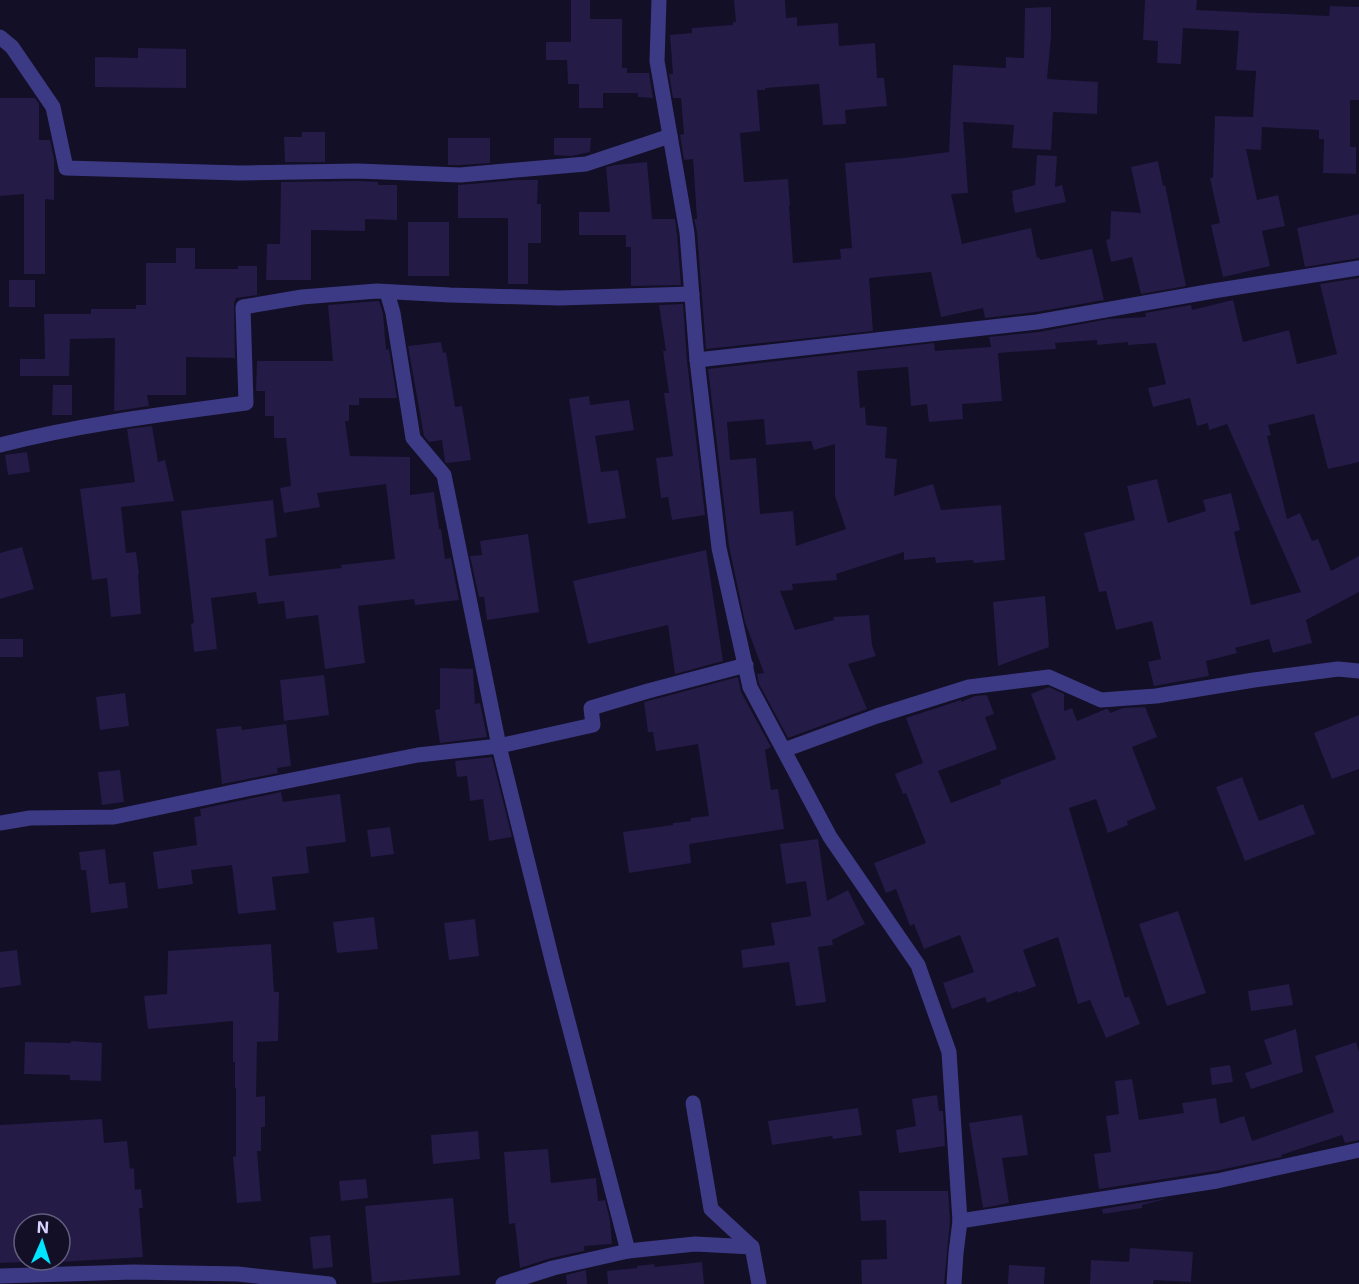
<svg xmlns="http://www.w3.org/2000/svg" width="1359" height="1284" font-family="Inter,sans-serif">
	<rect width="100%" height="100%" fill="#130f26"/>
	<g fill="#241b47" fill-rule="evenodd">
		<path d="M571,0H590V19H622V68H627V73H649L653,98L638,97V93H603V108H579V84H568L567,60H546V42H571Z"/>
		<path d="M734,0H785L786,18L797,17V26L838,23L839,46L875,43L877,78H884L887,106L845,110L846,124L823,125L819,84L765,88V90H757L760,131L740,133L744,182L788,179L790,206H789L793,263L841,259L840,249L852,248L845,163L904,158L949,152L953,65L1006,68V57L1024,58L1025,8L1051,7V37L1047,79L1098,82L1097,114L1053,112L1051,150L1012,148L1014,125L963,122L968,193L951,194L962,244L1031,228L1037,258L1039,257L1040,260L1092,249L1104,300L1036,312L985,318L983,308L941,317L931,272L869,278L873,331L706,349L697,232L694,219H697L693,159L684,160L680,135L684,134L681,98H673L669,74H673L670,35L692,33V28L733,25V22H736Z"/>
		<path d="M1145,0H1197L1196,10L1329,16L1330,6L1359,7V100H1350V147H1356V174L1323,173L1324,139H1319V130L1262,127L1261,150L1246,149L1257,200L1278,195L1285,226L1262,231L1270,266L1223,277L1211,225L1220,223L1210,178H1213L1215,116L1253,117L1256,71L1236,70L1239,31L1183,28L1181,64L1157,63L1158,41L1143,40Z"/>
		<path d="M138,48L186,49V88L95,87V57L138,58Z"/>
		<path d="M0,98H35L39,104V140H50L54,159V200L45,199V274H24V194L0,196Z"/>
		<path d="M302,132H325V162H285L284,137H302Z"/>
		<path d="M448,138H490V163L460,165H448Z"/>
		<path d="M554,138H591L590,152L571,156L554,155Z"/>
		<path d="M1037,155L1057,156L1055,187L1062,185L1066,202L1015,213L1012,197H1013L1012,191L1035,185Z"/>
		<path d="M1158,161L1163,186L1165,185L1186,286L1141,294L1132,257L1111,262L1106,240L1110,239L1111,211L1141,213L1131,167Z"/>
		<path d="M647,162L652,219H675L677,234L681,285L631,286V247H626V235H579V212H610L606,167L615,165Z"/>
		<path d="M518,180H538L537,204H541V243H528V284H508V218H458V185Z"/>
		<path d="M358,181L378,182V185H397V220L365,219V231L311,230V280H266L267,244H280L281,182Z"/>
		<path d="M1359,214V258L1305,267L1297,228Z"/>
		<rect x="408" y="222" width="41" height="54"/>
		<path d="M176,248H195V269H238V266H257V295L236,298L234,303L235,358L186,357V395H147L149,406L116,411H114L115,338L70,339L69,376H20V359H45L44,314H91V309H136V305H146V263H176Z"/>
		<path d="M1359,278V462L1328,469L1314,414L1268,425L1271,435L1267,436L1287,519L1300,513L1312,541L1318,539L1331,571L1359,556V592L1306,620L1312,643L1273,653L1269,639L1235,648L1237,653L1206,661L1209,676L1154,686L1148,662L1161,659L1152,621L1116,630L1106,591L1099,592L1084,533L1135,520L1127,486L1157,479L1168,523L1206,511L1203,500L1231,493L1240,530L1234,532L1251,605L1301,592L1227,424L1209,430L1208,423L1197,426L1190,398L1153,407L1148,388L1166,384L1156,343L1128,345V342L1097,345V340L1055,343L1056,349L998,353L1002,401L962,404L963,419L929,422L927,404L911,406L908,367L857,371L860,408L865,407L866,425L887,427L885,458L897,459L894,496L933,484L941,510L1001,505L1005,560L974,563L973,560L936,563L935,557L904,560V552L836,574L837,580L792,584L793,590L780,591L795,630L834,620L833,617L869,615L872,645L876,656L848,664L867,709L788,738L759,684L757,674L764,673L745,622L729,546L708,369L934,343L935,351L991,347L989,337L1039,332L1108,319L1146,317L1145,313L1191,305L1192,310L1233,300L1243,342L1289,330L1297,364L1337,354L1320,284ZM764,419L766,445L811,441L814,450L835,444V496L846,529L796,546L793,511L760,514L756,458L730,460L727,422Z"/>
		<rect x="9" y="280" width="26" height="27"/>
		<path d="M379,301L383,313L386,350L389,349L397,398H359V405H349V421H345L350,456L410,457V495L434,492L439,529H441L445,559L451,558L459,600L415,605L414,599L358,606L365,663L325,669L318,615L286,619L284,601L258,604L256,592L211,598L217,649L194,652L191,624L194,623L181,511L273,500L277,537L265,539L269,576L342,568L341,565L395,559L386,484L317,493L320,507L284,513L280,488L291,486L286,438H274V416H265V391H256L257,361H333L328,305Z"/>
		<path d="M683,304L687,361L705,515L672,520L668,497L661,498L656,458L673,456L664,393H669L663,351H666L659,305Z"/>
		<path d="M441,342L443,353L446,352L455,407L462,406L471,460L447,463L445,462L442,440L429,442L424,436L408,346Z"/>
		<path d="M53,385H72V415H52Z"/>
		<path d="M589,396L590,405L629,400L634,430L595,436L601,472L618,470L626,518L588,524L569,399Z"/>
		<path d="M152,426L158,462L165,460L174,501L121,507L126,553L136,552L139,574H138L141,614L111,617L107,578L92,580L80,489L135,482L127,429Z"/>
		<path d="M27,452L30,472L8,475L5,455Z"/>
		<path d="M528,534L539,612L487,620L484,597H479L470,556L482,555L480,541Z"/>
		<path d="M22,547L34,589L0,599V553Z"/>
		<path d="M706,550L723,661L675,674L668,625L588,644L573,581Z"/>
		<path d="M1045,596L1049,647L998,666L993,602Z"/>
		<rect x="0" y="639" width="23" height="18"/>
		<path d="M440,668L473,669L475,704L480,703L487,737L440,743L435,710L440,709Z"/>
		<path d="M324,675L329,715L284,721L280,680Z"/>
		<path d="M738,677L741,692L771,747L765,750L771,790L778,789L784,829L689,844L691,863L629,873L623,832L673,825V823L691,821V818L709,816L698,744L656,751L653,732H648L644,702Z"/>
		<path d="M1049,687L1064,694V711L1072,708L1077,721L1106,709H1108L1110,713L1123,708L1145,707L1157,737L1132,747L1156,809L1127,821L1128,825L1108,833L1096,799L1069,808L1125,998L1129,996L1140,1024L1106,1038L1090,1000L1078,1004L1058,937L1023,950L1036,986L1018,993V991L987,1003L985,997L952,1009L943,983L974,972L960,935L924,949L914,924L910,926L896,889L886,893L874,863L926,843L906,793L903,794L895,774L923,763L906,718L961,700V702L975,696L987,695L994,714L985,717L997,749L938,771L951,803L1001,784L1000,780L1056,759L1031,694Z"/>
		<path d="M125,693L129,726L100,730L96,697Z"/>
		<path d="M1359,715V769L1332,779L1314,733Z"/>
		<path d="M286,724L291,766L277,768L278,773L222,784L216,729L241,726L242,730Z"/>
		<path d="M492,757L512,837L489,841L483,799L470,801L467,776L457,777L455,761Z"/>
		<path d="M120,770L124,802L102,805L98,772Z"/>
		<path d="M1242,777L1259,821L1303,804L1315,834L1245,861L1216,787Z"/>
		<path d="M281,792L283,802L340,794L346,842L306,847L309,873L272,877L276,910L238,914L232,865L191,870L193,884L158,889L153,852L197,845L194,817L201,816L200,809Z"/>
		<path d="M390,827L394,854L371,857L367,830Z"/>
		<path d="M818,839L827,901L848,890L865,924L832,940L833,945L818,947L826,1002L796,1006L789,962L743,968L741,950L775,945L771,923L811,916L806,881L786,884L780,844Z"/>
		<path d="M105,849L109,884L125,882L128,908L91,913L86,870H81L79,852Z"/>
		<path d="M1178,911L1206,993L1167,1006L1139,924Z"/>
		<path d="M374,917L378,949L337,953L333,922Z"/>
		<path d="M475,919L479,956L449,960L444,923Z"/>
		<path d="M271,944L274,992H279L278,1041L257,1042L256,1097L265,1096V1127H261V1151H257L261,1201L237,1203L233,1157L236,1156V1088H235V1062H233V1021L148,1029L144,996L167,994L168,951Z"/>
		<path d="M17,950L21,985L0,988V952Z"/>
		<path d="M1289,984L1293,1005L1251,1011L1248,991Z"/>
		<path d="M1296,1029L1303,1072L1251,1089L1245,1073L1272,1064L1264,1040Z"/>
		<path d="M71,1041L102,1043L101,1081L70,1080V1075L24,1074L25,1042L71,1043Z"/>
		<path d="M1356,1042L1359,1052V1140L1345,1143L1342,1135L1281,1155L1282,1157L1215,1171L1099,1189L1094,1154L1111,1152L1106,1116L1119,1114L1115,1081L1132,1079L1139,1120L1184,1113L1182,1103L1216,1098L1220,1124L1244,1116L1252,1141L1334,1112L1315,1056Z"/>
		<path d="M1230,1065L1233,1082L1212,1085L1210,1068Z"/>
		<path d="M937,1095L939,1111H943L945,1146L899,1153L896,1130L916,1126L912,1099Z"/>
		<path d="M858,1108L862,1135L833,1139L832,1136L772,1145L768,1121Z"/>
		<path d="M1022,1115L1028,1155L1002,1158L1009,1203L983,1208L969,1123Z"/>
		<path d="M102,1119L104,1143L127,1141L130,1169L134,1168L135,1190L141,1189L143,1208H139L143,1257L60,1262V1223H24V1262L0,1263V1125Z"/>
		<path d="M478,1131L480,1159L433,1164L431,1135Z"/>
		<path d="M548,1149L551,1183L596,1178L598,1201L605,1200L610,1220L612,1244L584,1246V1251L551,1258L520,1268L515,1223L509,1224L504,1152Z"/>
		<path d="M366,1179L368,1198L341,1201L339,1181Z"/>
		<path d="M859,1191H948L950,1221L944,1284H862L861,1260L887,1259L886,1220L861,1221Z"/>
		<path d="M453,1198L460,1275L372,1283L365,1206Z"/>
		<path d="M1169,1198L1142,1205V1208L1103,1214L1102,1209Z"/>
		<path d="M330,1235L333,1267L313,1269L310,1237Z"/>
		<path d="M1130,1248L1193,1252L1191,1282L1154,1280L1153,1284H1090L1091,1260L1129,1262Z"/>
		<path d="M702,1262L704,1284H608L607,1271L637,1268V1266L654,1264L655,1267Z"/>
		<path d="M1009,1265L1045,1267L1044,1284H1008Z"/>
		<path d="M586,1270L587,1284H567L566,1275Z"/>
	</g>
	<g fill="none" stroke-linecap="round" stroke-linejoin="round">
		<g stroke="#3d3a85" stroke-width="15">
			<path d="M659,0L657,61L687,233L697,360L719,548L750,687L830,837L918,965L949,1052L960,1221L956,1253L954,1284"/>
			<path d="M0,37L12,47L53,107L66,168L240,173L358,171L460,175L586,164L670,136"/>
			<path d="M387,292L393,313L413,438L444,475L499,746L554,968L628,1251"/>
			<path d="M697,360L1037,322L1213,291L1359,268"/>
			<path d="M0,445C81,424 164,414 246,403L243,307L302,297L377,291L450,295L559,298L692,294"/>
			<path d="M784,750L877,716L969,687L1049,677L1101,700L1156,696L1254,680L1338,669L1359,671"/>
			<path d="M0,823L30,818L114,817L247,789L418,755L499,746L593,725L591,708L648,691L746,665"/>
			<path d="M693,1103L711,1209L752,1247"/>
			<path d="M960,1221L1217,1181L1359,1150"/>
			<path d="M0,1276L133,1272L238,1274L329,1284"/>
			<path d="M503,1284L553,1268L628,1251L695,1244L752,1247L759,1284"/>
		</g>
	</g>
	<g transform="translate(42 1242) rotate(3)"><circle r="28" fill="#130f26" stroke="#625e7d" stroke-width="1.5"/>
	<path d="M0-4.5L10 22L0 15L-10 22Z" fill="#00e5ff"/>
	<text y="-9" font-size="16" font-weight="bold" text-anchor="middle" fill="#d9d4ff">N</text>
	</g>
</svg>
